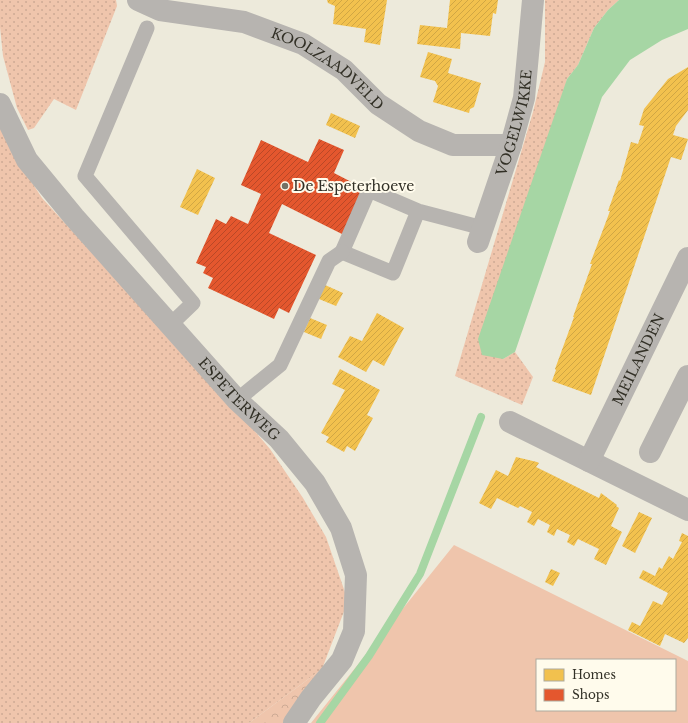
<svg xmlns="http://www.w3.org/2000/svg" width="688" height="723" font-family="'Libre Baskerville',serif">
	<defs>
		<pattern id="grass-dots" width="8" height="8" patternUnits="userSpaceOnUse"><rect width="8" height="8" fill="#efc5ac"/><path d="M2 2h.1M6 6h.1" fill="none" stroke="#cdaa94" stroke-width="1.8" stroke-linecap="round"/></pattern>
		<pattern id="forest-crowns" width="20" height="18" patternUnits="userSpaceOnUse"><rect width="20" height="18" fill="#efc5ac"/><path d="M2 6a3 3 0 1 1 6 0M12 15a3 3 0 1 1 6 0" fill="none" stroke="#cdaa94"/></pattern>
		<pattern id="homes-hatch" width="6" height="6" patternUnits="userSpaceOnUse"><rect width="6" height="6" fill="#f2c14e"/><path d="M-1 1l2-2M0 6l6-6M5 7l2-2" fill="none" stroke="#d0a644"/></pattern>
		<pattern id="shops-hatch" width="6" height="6" patternUnits="userSpaceOnUse"><rect width="6" height="6" fill="#e4572e"/><path d="M-1 1l2-2M0 6l6-6M5 7l2-2" fill="none" stroke="#b94827"/></pattern>
	</defs>
	<rect width="100%" height="100%" fill="#edeadb"/>
	<g fill="url(#grass-dots)">
		<path d="M0,0H116L117,6L76,110L54,99L34,128L28,130L17,108L3,56L0,27Z"/>
		<path d="M545,0H619L608,10L594,28L578,65L567,79L503,359L515,352L533,377L522,405L455,376L533,112L545,62Z"/>
		<path d="M0,122L16,158L42,198L247,422L270,449L303,498L326,537L348,601L322,669L249,723H0Z"/>
	</g>
	<path fill="url(#forest-crowns)" d="M322,669L284,723H249Z"/>
	<path fill="#efc5ac" fill-rule="evenodd" d="M454,545L688,661V723H311ZM537,660H675V710H537Z"/>
	<path fill="#a6d6a4" d="M619,0H688V29L662,40L630,60L602,97L515,352L503,359L482,355L478,339L567,79L578,65L594,28L608,10Z"/>
	<g fill="url(#homes-hatch)">
		<path d="M327,0H387L380,45L364,42L366,29L333,24L335,6L328,3Z"/>
		<path d="M450,0H498L496,14L493,13L490,36L461,33L460,49L417,44L420,25L447,28Z"/>
		<path d="M428,52L452,59L448,73L481,83L474,107L470,109L469,113L433,102L438,86L435,81L420,77Z"/>
		<path d="M688,67V110L676,126L673,135L688,139L681,160L671,157L591,395L552,381L556,370L555,369L574,317H573L592,264H590L610,211H608L619,180L620,181L631,142L638,144L644,126L639,125L644,109L668,79Z"/>
		<path d="M331,113L360,126L355,138L326,125Z"/>
		<path d="M197,169L215,178L198,215L180,207Z"/>
		<path d="M325,285L343,293L336,306L319,299Z"/>
		<path d="M377,313L404,328L384,366L373,360L366,372L338,357L350,336L362,341Z"/>
		<path d="M310,318L327,325L321,339L304,332Z"/>
		<path d="M340,369L380,390L367,415L373,418L355,451L347,446L344,452L326,442L329,437L321,433L345,390L332,384Z"/>
		<path d="M516,457L537,462L539,463L536,467L599,498L601,493L617,505L616,506L619,508L611,526L622,532L606,565L594,559L599,549L578,539L574,546L567,542L570,535L557,529L554,536L547,532L550,525L538,519L534,526L527,522L532,512L520,506L518,508L497,498L491,509L479,503L496,470L508,476Z"/>
		<path d="M639,512L652,518L635,553L622,546Z"/>
		<path d="M682,533L688,536V638L684,643L665,634L660,646L628,630L632,622L640,626L653,601L662,605L668,593L639,578L643,570L655,576L659,567L662,569L669,556L673,559L682,542L679,541Z"/>
		<path d="M551,569L560,573L553,586L545,582Z"/>
	</g>
	<path fill="url(#shops-hatch)" d="M319,139L344,150L334,173L367,190L344,235L282,204L269,233L316,255L289,313L279,308L274,319L208,288L213,278L203,273L206,267L196,263L216,219L226,224L231,216L248,224L261,194L241,185L261,140L308,162Z"/>
	<g fill="none" stroke-linecap="round" stroke-linejoin="round">
		<path stroke="#a6d6a4" stroke-width="8" d="M320,723L369,656L420,574L481,417"/>
		<g stroke="#b7b4b0" stroke-width="15">
			<path d="M147,28L85,176L193,303L170,325"/>
			<path d="M418,211L393,273L342,252L369,190L418,211L483,228"/>
			<path d="M237,400L280,365L329,261L342,252"/>
		</g>
		<g stroke="#b7b4b0" stroke-width="22">
			<path id="s1" d="M138,0L160,10L244,22L303,44L344,70L378,104L419,131L453,145H511"/>
			<path id="s2" d="M0,104L27,160L74,217L237,400L279,439L315,483L341,528L356,575L354,631L342,660L311,698L294,723"/>
			<path id="s3" d="M478,242L511,145L524,98L533,0"/>
			<path d="M510,422L688,510"/>
			<path d="M650,452L688,376"/>
			<path id="s4" d="M589,461L688,258"/>
		</g>
	</g>
	<circle fill="#737165" stroke="#fffbec" stroke-width="1.5" cx="285" cy="186" r="4"/>
	<g text-anchor="middle" dominant-baseline="central" stroke-width="4" stroke-linejoin="round" paint-order="stroke">
		<g font-size="14" fill="#323026" stroke="#fffbec">
			<text stroke="none"><textPath href="#s1" startOffset="206">KOOLZAADVELD</textPath></text>
			<text stroke="none"><textPath href="#s3" startOffset="125">VOGELWIKKE</textPath></text>
			<text stroke="none"><textPath href="#s4" startOffset="113">MEILANDEN</textPath></text>
			<text stroke="none"><textPath href="#s2" startOffset="382">ESPETERWEG</textPath></text>
		</g>
		<g font-size="14" fill="#323026" stroke="#fffbec" text-anchor="start">
			<text x="293" y="186">De Espeterhoeve</text>
		</g>
	</g>
	<rect x="536" y="659" width="140" height="52" fill="#fffbec" stroke="#adaa9d"/>
	<rect x="544" y="669" width="20" height="12" fill="#f2c14e" stroke="#adaa9d"/>
	<text x="572" y="679" font-size="12" fill="#323026">Homes</text>
	<rect x="544" y="689" width="20" height="12" fill="#e4572e" stroke="#adaa9d"/>
	<text x="572" y="699" font-size="12" fill="#323026">Shops</text>
</svg>
